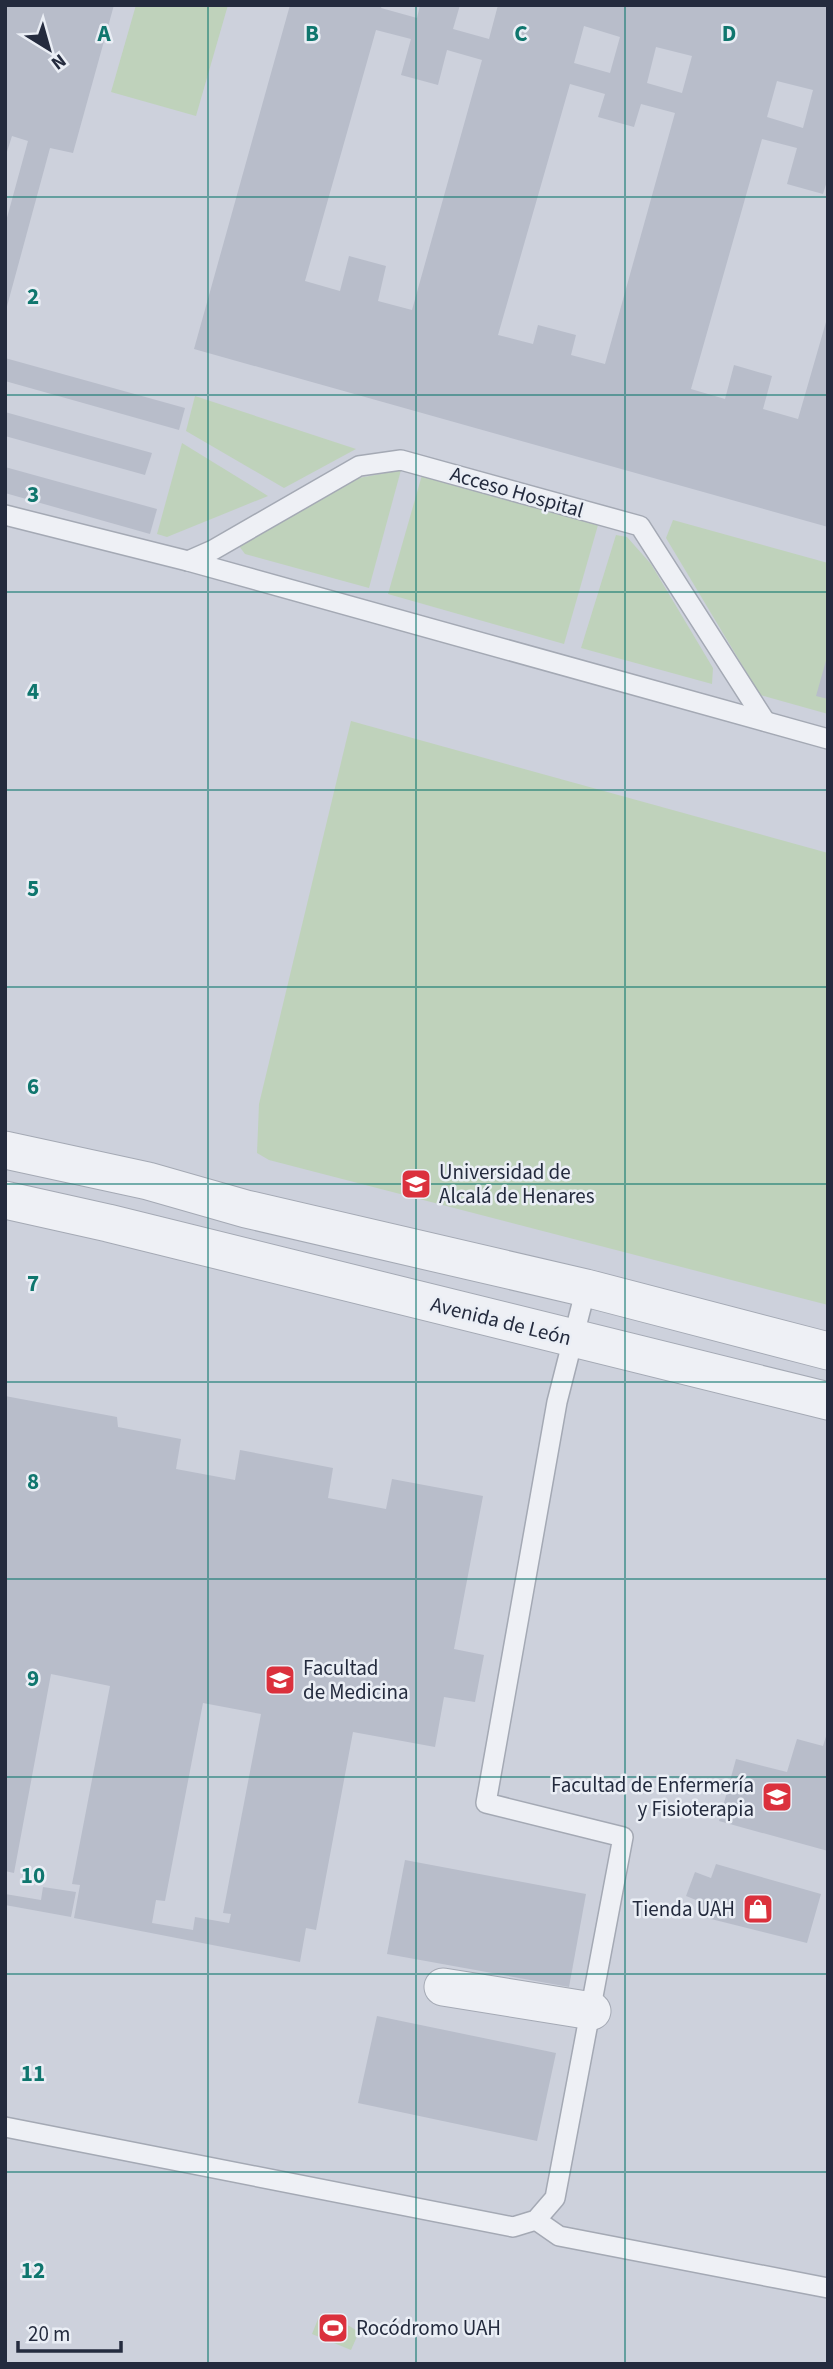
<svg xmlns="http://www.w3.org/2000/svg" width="833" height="2369" font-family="'Source Sans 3',sans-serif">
	<rect width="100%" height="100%" fill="#dbdfe7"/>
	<rect fill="#cdd1dc" x="5" y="5" width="823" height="2359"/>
	<g fill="#bfd2bb">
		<path d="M136,5H228L196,116L111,92Z"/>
		<path d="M195,396L356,449L284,488L186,431Z"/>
		<path d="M182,443L268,496L167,537L157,534Z"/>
		<path d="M401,470L369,588L245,554L239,546L359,478Z"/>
		<path d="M422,475L598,525L564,644L388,594Z"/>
		<path d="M673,520L828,563V714L760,695L666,538Z"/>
		<path d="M616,535L627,537L651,564L713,668L712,684L581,648Z"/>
		<path d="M351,721L828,853V1305L269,1160L257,1153L259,1104Z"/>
		<path d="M320,2314L346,2324L359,2332L351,2350L312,2334Z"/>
	</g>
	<g fill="#b8bdca" fill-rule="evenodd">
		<path d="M5,5H114L73,153L50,148L6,310L5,225L28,141L12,136L5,158Z"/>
		<path d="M290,5H382L381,8L417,18L420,5H460L453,29L489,39L498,5H828V178L823,194L787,184L797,148L762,139L691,389L725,399L734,365L772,376L763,409L798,419L828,315V527L194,349ZM584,26L620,37L610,73L574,63ZM376,30L411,39L401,75L438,85L447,50L482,60L412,310L378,301L386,266L349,256L340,291L305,281ZM656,47L692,56L682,93L647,83ZM777,81L813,90L803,128L767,117ZM570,84L605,94L598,117L634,127L641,104L675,113L605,364L571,355L576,335L538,325L533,344L498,335Z"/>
		<path d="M5,358L185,408L179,430L5,381Z"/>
		<path d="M5,412L152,453L145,475L5,436Z"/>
		<path d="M5,467L157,509L150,534L5,493Z"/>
		<path d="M827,657H828V699L816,696Z"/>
		<path d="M5,1396L117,1417L118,1427L181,1439L176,1469L235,1480L240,1450L333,1468L328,1498L386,1509L392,1479L483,1496L454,1649L484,1655L475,1702L444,1697L435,1747L353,1732L316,1930L306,1928L300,1962L74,1918L80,1885L72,1884L110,1686L51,1674L14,1873L5,1871ZM203,1703L261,1714L223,1913L231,1914L229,1923L195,1917L193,1930L152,1923L156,1900L165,1901Z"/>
		<path d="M828,1730V1851L719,1821L736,1759L787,1772L797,1739L823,1746Z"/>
		<path d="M405,1860L586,1894L569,1987L387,1954Z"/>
		<path d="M716,1864L821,1894L807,1943L699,1916L701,1902L686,1896L695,1872L711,1878Z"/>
		<path d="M43,1887L76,1892L71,1917L5,1905V1894L41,1900Z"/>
		<path d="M377,2016L556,2053L537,2141L358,2103Z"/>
	</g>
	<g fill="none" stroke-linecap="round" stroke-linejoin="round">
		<g stroke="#a4a9b4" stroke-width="22">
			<g id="lane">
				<path d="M5,515L188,561L828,739"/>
				<path d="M188,561L213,550L359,466L401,460L640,526L765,721"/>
				<path d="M5,2127L513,2227L536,2220L555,2198L623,1837L486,1803L557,1402L586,1288"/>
				<path d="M536,2220L559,2236L828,2288"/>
			</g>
		</g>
		<g stroke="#a4a9b4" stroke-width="39">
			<g id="street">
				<path d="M5,1150L148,1181L246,1209L586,1288L828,1351"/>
				<path d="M5,1200L108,1223L828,1401"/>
				<path d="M443,1987L592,2011"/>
			</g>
		</g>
		<use href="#lane" stroke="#eef0f5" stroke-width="19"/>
		<use href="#street" stroke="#eef0f5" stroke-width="37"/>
	</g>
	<path fill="none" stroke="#0f766e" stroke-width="2" stroke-opacity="0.55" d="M208,5V2364M416,5V2364M625,5V2364M5,197H828M5,395H828M5,592H828M5,790H828M5,987H828M5,1184H828M5,1382H828M5,1579H828M5,1777H828M5,1974H828M5,2172H828"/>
	<defs>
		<g id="university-square" transform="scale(1.575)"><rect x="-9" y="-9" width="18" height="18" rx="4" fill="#db313d" stroke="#eaeef5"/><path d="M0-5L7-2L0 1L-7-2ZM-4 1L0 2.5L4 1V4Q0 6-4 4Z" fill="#fff"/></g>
		<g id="shop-square" transform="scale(1.575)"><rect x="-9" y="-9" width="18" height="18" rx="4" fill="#db313d" stroke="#eaeef5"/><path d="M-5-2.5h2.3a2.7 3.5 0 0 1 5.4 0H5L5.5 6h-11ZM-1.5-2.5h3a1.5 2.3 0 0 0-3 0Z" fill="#fff"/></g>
		<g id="stadium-square" transform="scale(1.575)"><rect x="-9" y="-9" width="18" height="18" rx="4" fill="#db313d" stroke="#eaeef5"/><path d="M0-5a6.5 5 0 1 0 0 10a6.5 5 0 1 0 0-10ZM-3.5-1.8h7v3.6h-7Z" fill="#fff"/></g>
	</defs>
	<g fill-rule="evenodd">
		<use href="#university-square" x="416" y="1184"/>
		<use href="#university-square" x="280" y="1680"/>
		<use href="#university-square" x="777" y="1797"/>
		<use href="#shop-square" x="758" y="1909"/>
		<use href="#stadium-square" x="333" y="2328"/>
	</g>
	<g text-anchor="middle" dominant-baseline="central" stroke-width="5" stroke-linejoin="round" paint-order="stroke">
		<g font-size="21" fill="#242b3e" stroke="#eaeef5">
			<text transform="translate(517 492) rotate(16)">Acceso Hospital</text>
			<text transform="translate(501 1321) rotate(14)">Avenida de León</text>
		</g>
		<g font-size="21" fill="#242b3e" stroke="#eaeef5" text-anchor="start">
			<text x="439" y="1172">Universidad de<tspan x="439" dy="24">Alcalá de Henares</tspan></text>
			<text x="303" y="1668">Facultad<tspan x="303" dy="24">de Medicina</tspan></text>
			<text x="754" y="1785" text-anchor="end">Facultad de Enfermería<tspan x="754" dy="24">y Fisioterapia</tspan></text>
			<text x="735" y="1909" text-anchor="end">Tienda UAH</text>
			<text x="356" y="2328">Rocódromo UAH</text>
		</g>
	</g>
	<g font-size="23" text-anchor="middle" font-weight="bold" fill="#0f766e" stroke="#eaeef5" stroke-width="5" stroke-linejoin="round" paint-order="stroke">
		<text x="104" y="41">A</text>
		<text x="312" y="41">B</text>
		<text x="521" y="41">C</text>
		<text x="729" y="41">D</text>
		<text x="33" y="304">2</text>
		<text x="33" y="502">3</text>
		<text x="33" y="699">4</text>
		<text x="33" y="896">5</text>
		<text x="33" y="1094">6</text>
		<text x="33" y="1291">7</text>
		<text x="33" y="1489">8</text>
		<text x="33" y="1686">9</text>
		<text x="33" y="1883">10</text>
		<text x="33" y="2081">11</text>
		<text x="33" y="2278">12</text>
	</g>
	<rect width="833" height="2369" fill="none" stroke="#242b3e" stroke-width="14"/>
	<g transform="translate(49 49) rotate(143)" stroke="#eaeef5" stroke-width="5" paint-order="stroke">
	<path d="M0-5L12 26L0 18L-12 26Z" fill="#242b3e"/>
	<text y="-10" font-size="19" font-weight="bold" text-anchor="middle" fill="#242b3e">N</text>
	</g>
	<path d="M18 2341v10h103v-10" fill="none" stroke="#242b3e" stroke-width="3.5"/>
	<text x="28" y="2341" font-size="21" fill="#242b3e" stroke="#eaeef5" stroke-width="5" paint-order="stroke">20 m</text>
</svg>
